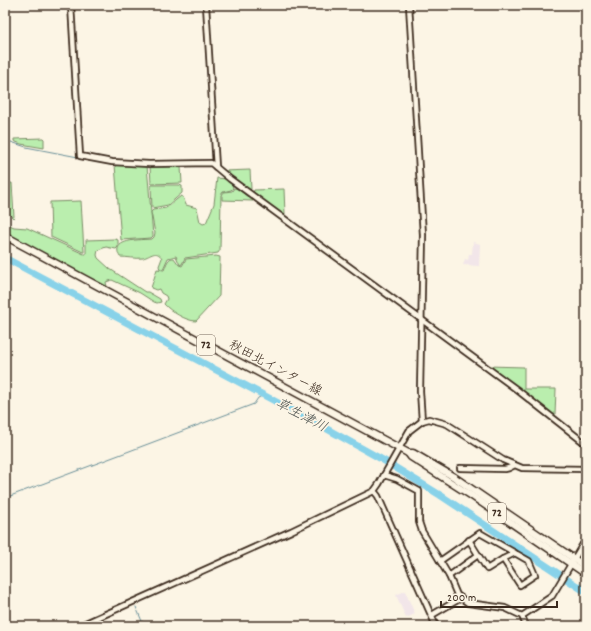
<svg xmlns="http://www.w3.org/2000/svg" width="591" height="631" font-family="Dekko,'Klee One',sans-serif">
	<rect width="100%" height="100%" fill="#fcf5e5"/>
	<filter id="ink" filterUnits="userSpaceOnUse"><feTurbulence type="fractalNoise" baseFrequency=".025" numOctaves="2"/><feDisplacementMap in="SourceGraphic" scale="8" xChannelSelector="R" yChannelSelector="G"/><feConvolveMatrix kernelMatrix="1 2 1 2 8 2 1 2 1" color-interpolation-filters="sRGB"/></filter>
	<g filter="url(#ink)">
		<g fill="#f2e6e9">
			<path d="M473,242L480,244L479,266L463,265L465,259L468,260L469,254H472Z"/>
			<path d="M405,591L415,614L406,618L396,595Z"/>
		</g>
		<g fill="#baeeae" stroke="#7a8c66">
			<path d="M43,138L44,139V148L21,144L14,141V139Z"/>
			<path d="M115,165L147,166L153,236L151,238L121,240Z"/>
			<path d="M150,166H180L181,167L182,183L151,184Z"/>
			<path d="M250,170L251,189L249,191L224,172V171Z"/>
			<path d="M217,178L226,179L232,184L233,188L231,190L223,192L221,195L220,250L218,253L185,258L182,264L180,265L176,256L168,258L163,269H160L159,266L162,258C156,249 151,256 143,258C136,259 127,257 120,257C109,238 142,240 152,239L154,237L155,233L151,212L153,210L166,208L181,196L183,197L186,205L197,208L200,222L203,224L206,223L214,204Z"/>
			<path d="M12,183L14,217L13,218L5,210V184Z"/>
			<path d="M151,185H179L182,186V193L168,205L152,208Z"/>
			<path d="M234,188L238,189L253,201L222,200V195L224,192L232,191Z"/>
			<path d="M284,189L285,214L284,216L253,194L254,190Z"/>
			<path d="M81,201L84,252H83L51,237L50,202Z"/>
			<path d="M5,223L14,227L27,228L84,254H86V240L115,239L118,240V247L116,249L106,247L98,250L97,255L98,258L110,269L145,292H148L160,299L161,302L157,303L154,302L140,293L112,280L106,282L107,287L5,233Z"/>
			<path d="M216,256L220,257L219,296L196,321C186,321 170,311 164,304L167,299L166,296L161,293L159,289L156,290L151,288L157,269L164,270C166,265 168,257 174,258L179,265L182,266L186,259Z"/>
			<path d="M488,366L524,367V389H556L555,415L553,416Z"/>
		</g>
		<g fill="none" stroke-linecap="round" stroke-linejoin="round">
			<g stroke="#698f98" stroke-width="1">
				<path d="M5,140L26,147L78,157"/>
				<path d="M393,301L419,321"/>
				<path d="M423,324L546,415"/>
				<path d="M5,498L254,404L258,398L264,395"/>
				<path d="M136,607L144,626"/>
			</g>
			<path stroke="#88d2e9" stroke-width="7" d="M5,258L318,424L383,460L440,495L586,592"/>
			<g stroke="#3b2a1e" stroke-width="8">
				<g id="minor">
					<path d="M71,5L80,156L112,162L149,164L211,163L230,179L516,389L586,444"/>
					<path d="M206,5L216,167"/>
					<path d="M409,5L423,235L420,391L422,421"/>
					<path d="M460,468L505,469L509,468L513,466"/>
					<path d="M384,475L397,479L419,491V522L422,531L449,576L457,595L468,603L505,608L522,616L526,626"/>
					<path d="M374,491L378,496L436,626"/>
					<path d="M469,540L487,569L503,559"/>
					<path d="M440,561L480,533L529,561L535,575L520,585L503,559L515,553"/>
					<path d="M449,576L478,555"/>
					<path d="M432,615L461,598"/>
					<path d="M522,616L552,596L586,539"/>
					<path d="M79,626L291,531L374,491L379,484L409,431L422,421L429,419L447,424L503,460L522,468L586,469"/>
				</g>
			</g>
			<g stroke="#3b2a1e" stroke-width="9">
				<g id="major">
					<path d="M5,236L408,453L411,457L472,496L586,574"/>
					<path d="M408,453H413L454,477L586,567"/>
				</g>
			</g>
			<use href="#minor" stroke="#fcf5e5" stroke-width="4.5"/>
			<use href="#major" stroke="#fcf5e5" stroke-width="6"/>
		</g>
	</g>
	<g text-anchor="middle" dominant-baseline="central" stroke-width="3.5" stroke-linejoin="round" paint-order="stroke">
		<g fill="#fcf5e5" stroke="#75675a" stroke-width="1">
			<rect x="197" y="335" width="18" height="20" rx="3"/>
			<rect x="488" y="503" width="18" height="20" rx="3"/>
		</g>
		<g font-size="12" font-weight="bold" fill="#3b2a1e">
			<text x="206" y="345">72</text>
			<text x="497" y="513">72</text>
		</g>
		<g font-size="13" fill="#3b2a1e" stroke="#fcf5e5">
			<text transform="translate(275 369) rotate(28)">秋田北インター線</text>
		</g>
		<g font-size="14" font-style="italic" fill="#4e5451" stroke="#fcf5e5">
			<text transform="translate(301 416) rotate(28)">草生津川</text>
		</g>
	</g>
	<rect width="591" height="631" fill="none" stroke="#fcf5e5" stroke-width="20"/>
	<rect x="10" y="10" width="571" height="611" fill="none" stroke="#3b2a1e" stroke-width="1.5" filter="url(#ink)"/>
	<path d="M441 601v6h116v-6" fill="none" stroke="#3b2a1e" stroke-width="2"/>
	<text x="447" y="601" font-size="12" fill="#3b2a1e" stroke="#fcf5e5" stroke-width="3" paint-order="stroke">200 m</text>
</svg>
